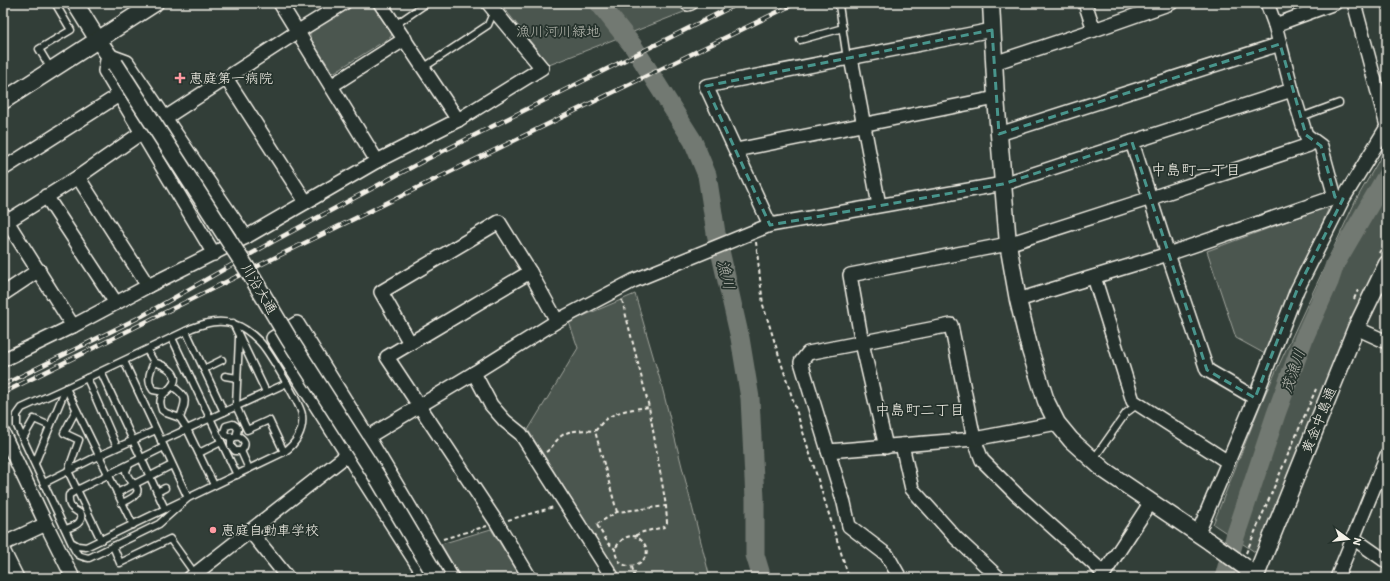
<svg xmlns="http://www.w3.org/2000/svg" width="1390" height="581" font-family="Itim,'Klee One',sans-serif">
	<rect width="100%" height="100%" fill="#323e38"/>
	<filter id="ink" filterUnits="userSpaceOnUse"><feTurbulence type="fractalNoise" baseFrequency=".025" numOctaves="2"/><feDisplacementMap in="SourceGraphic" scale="8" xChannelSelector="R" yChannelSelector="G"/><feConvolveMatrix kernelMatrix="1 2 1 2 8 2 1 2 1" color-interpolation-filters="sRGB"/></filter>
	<g filter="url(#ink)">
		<g fill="#4c564f" stroke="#a0a49c">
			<path d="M356,3H372L392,32L391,37L333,73L310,38V31Z"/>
			<path d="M500,3H684L689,10L549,65Z"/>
			<path d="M1387,146V250L1379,264L1258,554L1213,524L1262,401L1356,200Z"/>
			<path d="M1326,207L1328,210L1265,354L1236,338L1207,251Z"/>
			<path d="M635,294L661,383L710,578H621L528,430L578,348L569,322Z"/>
			<path d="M491,529L520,576L517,578H461L441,544Z"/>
		</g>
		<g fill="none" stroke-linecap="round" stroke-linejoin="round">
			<g stroke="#727972" stroke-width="19">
				<path d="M599,3L633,46L693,141L707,175L716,233L740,338L750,398L755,499V555L762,578"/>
				<path d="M1224,578L1235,537L1276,414L1304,338L1329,282L1335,264L1387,175"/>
			</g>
			<g stroke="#f4f1e8" stroke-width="9">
				<g id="service">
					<path d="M843,3L839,5L847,59"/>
					<path d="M395,25L427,3"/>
					<path d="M800,40L843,28"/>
					<path d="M423,68L488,25L494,11"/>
					<path d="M51,69L39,49L71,30L55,3"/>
					<path d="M1301,117L1339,103"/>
					<path d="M233,323L266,392"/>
					<path d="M186,331L224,412"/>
					<path d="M172,338L237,475"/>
					<path d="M239,338L236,406L247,430L269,420L284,452"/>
					<path d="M147,350L154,362C164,365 183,374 171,387C164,395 157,396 162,410L166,413L180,418L187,429L214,485"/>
					<path d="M124,361L188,498"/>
					<path d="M154,362C150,372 146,380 153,390L164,392"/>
					<path d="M204,369L222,360"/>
					<path d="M101,372L165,509"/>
					<path d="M225,376L237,378"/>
					<path d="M87,378L117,447"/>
					<path d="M172,386C189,398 186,400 180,418"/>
					<path d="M66,388L133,525"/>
					<path d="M76,410L64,433L79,440L68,471L101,540"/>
					<path d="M23,438L34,419L50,426"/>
					<path d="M233,438L231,440V446L235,451H241C246,446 246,441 240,437C234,436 227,440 224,432L226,426L233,424L236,426L238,429L236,437"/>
					<path d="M161,441L287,383"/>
					<path d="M241,451L249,469"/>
					<path d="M199,453L221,442"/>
					<path d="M1093,460L1126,413L1138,404"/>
					<path d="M35,463L66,388"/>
					<path d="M44,483L98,456L156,430"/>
					<path d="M157,492L165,488"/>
					<path d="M117,493L172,465"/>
					<path d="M122,503C154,489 127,485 126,471L129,465"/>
					<path d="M66,529C73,526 83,524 81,514C72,508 68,508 69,495L77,490L164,447"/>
					<path d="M71,542C76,553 76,556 89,558L159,524L188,498L284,452C296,444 304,430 302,415C301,405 267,348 259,341C252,334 244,327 234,324C219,319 206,323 192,328L66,388L22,408L17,415V426L71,542L78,546L86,547L188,498"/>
					<path d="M113,546L120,563L170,539L195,574"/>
				</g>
			</g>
			<g stroke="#f4f1e8" stroke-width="16">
				<g id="minor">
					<path d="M280,3L377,161"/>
					<path d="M380,3L458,120"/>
					<path d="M687,3L688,4L691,3"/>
					<path d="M1085,3L1094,30"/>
					<path d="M1354,3L1387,126"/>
					<path d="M1275,25L1335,3"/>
					<path d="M851,58L879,205"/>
					<path d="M994,63L1094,30L1171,3"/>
					<path d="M226,78L306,202"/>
					<path d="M331,86L405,39"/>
					<path d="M165,118L297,32L344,3"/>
					<path d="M999,134L1280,44"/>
					<path d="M1306,135L1321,146L1335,197"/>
					<path d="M1132,142L1168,254L1207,370L1255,398"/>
					<path d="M736,150L996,98"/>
					<path d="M3,169L119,95"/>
					<path d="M78,177L148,286"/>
					<path d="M46,196L116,303"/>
					<path d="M3,215L73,326"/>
					<path d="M3,224L78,177L141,133"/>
					<path d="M770,225L706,86L992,30"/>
					<path d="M214,254L105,71L108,55L127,62L246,237"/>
					<path d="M1094,277L1133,401L1228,462"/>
					<path d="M3,294L39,270"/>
					<path d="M1018,300L1168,254L1335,197L1343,199L1387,127"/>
					<path d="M1356,328L1387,342"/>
					<path d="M410,343L381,292L499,222L530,272"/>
					<path d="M3,360L73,326L148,286L246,237L377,161L458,120L542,68L488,3"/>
					<path d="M474,373L491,405L505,421L521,434L613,578"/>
					<path d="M3,433L46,524L73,578"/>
					<path d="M902,445L912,489L956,538L999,578"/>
					<path d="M886,447L862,343L850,275L1008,244L1151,198L1309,145L1292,90L1275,25L1267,3"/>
					<path d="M828,451L974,439L982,460L1017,495L1104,573"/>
					<path d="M250,531L288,578"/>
					<path d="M1198,533L1255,398L1297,290L1343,199"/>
					<path d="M1353,538L1387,562"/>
					<path d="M3,544L46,524"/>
					<path d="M3,550L17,578"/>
					<path d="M190,578L347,455L368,437L474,373L557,321L633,281L770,225L1003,184L1292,90"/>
					<path d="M426,578L273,338L297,323L368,437L452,578"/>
					<path d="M530,578L497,523L387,357L530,272L557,321"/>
					<path d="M900,578L887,555L849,526L844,503L801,362L808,353L951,325L974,439L1057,423"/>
					<path d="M1101,578L1151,502"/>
					<path d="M1337,578L1387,455"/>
				</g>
			</g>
			<g stroke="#f4f1e8" stroke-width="19">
				<g id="tertiary">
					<path d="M75,3L98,40L115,64"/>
					<path d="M991,3L996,98L1008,244L1018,300L1030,350L1046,401L1057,423L1071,440L1104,470L1210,542"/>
					<path d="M3,101L155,3"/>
					<path d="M1255,578L1356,328L1387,264"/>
				</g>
			</g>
			<g stroke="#f4f1e8" stroke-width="2" stroke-dasharray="4 3" stroke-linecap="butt">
				<path d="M756,242L763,305L849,578"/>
				<path d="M1379,253L1387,240"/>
				<path d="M1354,299L1358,290"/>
				<path d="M622,300L649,407L666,506L667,523L664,527L643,532L634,536"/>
				<path d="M546,452C551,449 554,443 559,438C567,429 584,430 595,431"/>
				<path d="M617,512L595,431C599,427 602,422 606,419C618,410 635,409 649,407"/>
				<path d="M508,520L554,507"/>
				<path d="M597,524L617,512L666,506"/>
				<path d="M597,525L608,543L615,549C617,581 661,561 642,541C632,530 620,539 615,549"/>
				<path d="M443,539L487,526"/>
				<path d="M1246,553L1316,389"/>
				<path d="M632,567L635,578"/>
			</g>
			<use href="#service" stroke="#26332d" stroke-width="6"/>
			<use href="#minor" stroke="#26332d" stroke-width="13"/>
			<use href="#tertiary" stroke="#26332d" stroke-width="16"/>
			<g stroke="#f4f1e8" stroke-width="4.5">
				<g id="rail">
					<path d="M3,385L142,316L272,242L427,159L739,3"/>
					<path d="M3,393L278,256L796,3"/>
				</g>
			</g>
			<use href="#rail" stroke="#26332d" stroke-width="3" stroke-dasharray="9" stroke-linecap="butt"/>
			<g stroke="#f4f1e8" stroke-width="19" stroke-linecap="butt">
				<g id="tertiary-bridge">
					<path d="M115,64L249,272L289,339L376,475L437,578"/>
					<path d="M1210,542L1245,567"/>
				</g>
			</g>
			<use href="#tertiary-bridge" stroke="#26332d" stroke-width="16"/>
		</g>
	</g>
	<path fill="none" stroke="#48958c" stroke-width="3" stroke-dasharray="8 5" stroke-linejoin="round" d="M992,30L999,134L1280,44L1306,135L1321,146L1335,197L1343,199L1297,290L1255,398L1207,370L1132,142L1003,184L770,225L706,86Z"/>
	<g fill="#ff9aa2" stroke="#26332d" stroke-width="1.5">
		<path d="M178 72h4v4h4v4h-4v4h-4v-4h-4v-4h4z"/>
		<circle cx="213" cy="530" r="4"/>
	</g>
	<g text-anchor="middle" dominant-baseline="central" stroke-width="3.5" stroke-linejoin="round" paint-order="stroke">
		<g font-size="14" fill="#b9bbb2" stroke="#26332d">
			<text x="558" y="31">漁川河川緑地</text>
		</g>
		<g font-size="14" fill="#f4f1e8" stroke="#26332d" text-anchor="start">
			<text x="189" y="78">恵庭第一病院</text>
			<text x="221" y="530">恵庭自動車学校</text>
		</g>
		<g font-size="14" fill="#f4f1e8" stroke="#26332d">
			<text transform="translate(259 289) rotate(59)">川沿大通</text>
			<text transform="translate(1319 420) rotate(-68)">黄金中島通</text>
		</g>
		<g font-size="15" fill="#f4f1e8" stroke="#26332d">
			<text x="1196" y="170">中島町一丁目</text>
			<text x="920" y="410">中島町二丁目</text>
		</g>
		<g font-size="15" font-style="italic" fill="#babbb3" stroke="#26332d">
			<text transform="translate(726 275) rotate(77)">漁川</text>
			<text transform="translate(1293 371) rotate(-71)">茂漁川</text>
		</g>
	</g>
	<rect width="1390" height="581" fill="none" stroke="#26332d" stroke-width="16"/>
	<rect x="8" y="8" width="1374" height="565" fill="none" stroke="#f4f1e8" stroke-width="1.5" filter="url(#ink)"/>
	<g transform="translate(1348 539) rotate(105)" stroke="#26332d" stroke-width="3" paint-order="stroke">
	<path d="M0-3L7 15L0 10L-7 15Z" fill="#f4f1e8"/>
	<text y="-6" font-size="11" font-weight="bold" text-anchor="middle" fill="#f4f1e8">N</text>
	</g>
</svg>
